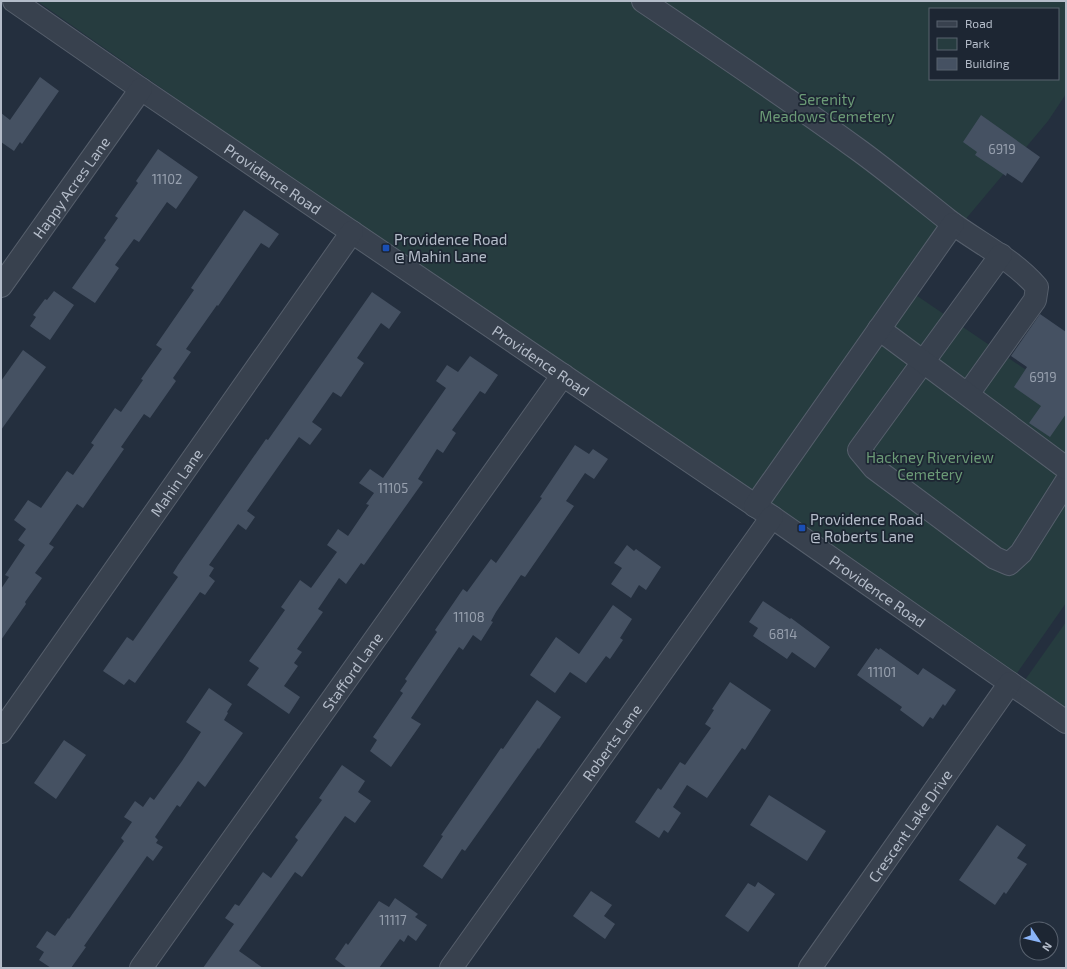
<svg xmlns="http://www.w3.org/2000/svg" width="1067" height="969" font-family="'Exo 2',sans-serif">
	<rect width="100%" height="100%" fill="#242f3e"/>
	<g fill="#263c3f" fill-rule="evenodd">
		<path d="M37,1H1066V94L1048,121L907,289L1066,397V603L1010,683ZM930,9H1058V79H930Z"/>
		<path d="M1066,622V709L1025,680Z"/>
	</g>
	<g fill="#455162">
		<path d="M40,77L59,91L22,144L20,142L14,151L1,142V113L10,120Z"/>
		<path d="M981,115L1040,157L1022,183L1007,173L1006,176L975,155L977,152L963,142Z"/>
		<path d="M158,149L198,177L176,209L167,202L139,242L134,239L115,265L119,268L95,303L72,288L106,240L104,238L118,218L115,216L138,183L136,181Z"/>
		<path d="M244,210L279,234L269,248L261,243L218,306L217,305L186,349L191,352L173,378L176,381L150,418L144,414L121,447L124,449L83,508L77,504L49,544L54,547L35,573L42,578L25,602L26,604L1,640V589L9,577L5,575L25,545L18,540L26,529L14,520L28,500L41,508L67,471L73,475L94,445L91,443L115,408L121,412L143,380L141,379L162,349L156,345L194,290L191,288Z"/>
		<path d="M54,291L74,305L50,340L30,326L36,317L33,315L45,299L47,300Z"/>
		<path d="M372,292L401,312L389,329L381,323L357,358L364,363L341,397L333,392L312,422L322,429L310,445L299,437L247,511L255,517L246,530L238,524L209,565L214,568L209,576L215,581L205,595L200,592L135,683L129,679L124,685L103,671L127,637L133,641L178,577L173,573L178,565L266,439L268,440Z"/>
		<path d="M1040,314L1066,332V414L1050,437L1029,423L1041,406L1014,387L1027,367L1011,356Z"/>
		<path d="M23,350L46,367L1,430V381Z"/>
		<path d="M470,356L498,375L485,394L480,391L452,430L456,433L443,453L437,449L418,479L423,482L364,565L361,563L346,584L339,578L318,609L323,612L297,649L302,652L294,663L298,666L284,686L300,697L289,714L247,685L259,668L249,661L285,610L281,607L300,580L311,588L337,552L327,545L338,529L348,536L369,505L366,504L374,493L359,483L370,469L383,478L446,388L436,381L447,365L458,372Z"/>
		<path d="M575,445L589,454L593,449L608,459L594,479L585,473L566,501L574,506L525,577L521,575L496,612L491,621L493,622L481,641L473,635L463,650L459,647L411,718L421,724L391,767L370,751L377,740L373,737L403,693L400,691L407,681L405,679L437,632L435,630L463,589L467,592L491,559L496,563L542,498L540,497Z"/>
		<path d="M627,545L634,551L636,549L661,567L646,590L639,585L631,598L611,584L622,568L614,563Z"/>
		<path d="M763,601L790,619L791,618L830,647L815,668L792,652L787,659L753,636L758,628L749,622Z"/>
		<path d="M613,605L632,619L620,638L623,640L610,659L606,656L586,683L570,672L555,693L530,675L556,637L579,654Z"/>
		<path d="M876,648L879,650L880,648L918,675L923,668L956,690L945,706L943,704L933,719L930,717L923,727L900,710L902,707L857,675Z"/>
		<path d="M730,682L771,710L745,750L742,748L707,798L687,785L673,807L681,813L668,833L664,830L659,838L635,822L658,788L661,790L680,762L685,765L711,728L705,724L714,710L712,709Z"/>
		<path d="M209,688L232,704L227,712L228,713L224,720L243,733L205,787L198,781L180,807L177,805L155,837L158,840L156,843L163,847L153,861L147,856L84,946L86,947L71,968H51L39,960L44,952L36,947L47,931L55,936L68,918L69,919L124,841L121,838L132,822L124,817L135,801L143,807L150,797L154,800L182,761L201,732L186,722Z"/>
		<path d="M537,700L561,717L539,749L538,748L465,851L462,849L442,879L423,866L443,836L441,835L501,748L503,749Z"/>
		<path d="M64,740L86,755L56,799L34,783Z"/>
		<path d="M342,765L365,781L358,792L371,801L355,823L345,816L302,877L295,872L239,951L263,968H203L234,924L225,918L235,904L239,906L263,872L271,878L298,840L295,837L322,800L319,798Z"/>
		<path d="M769,795L826,831L807,861L750,825Z"/>
		<path d="M997,825L1026,845L1017,858L1027,864L1006,894L1004,892L995,905L959,880Z"/>
		<path d="M758,882L775,894L748,932L725,916L748,883L755,887Z"/>
		<path d="M591,891L612,905L604,916L615,924L605,939L573,916Z"/>
		<path d="M395,898L418,914L415,917L427,925L416,941L408,935L404,942L400,939L379,968H347L335,959L346,943L348,945L379,901L389,907Z"/>
	</g>
	<g fill="none" stroke-linecap="round" stroke-linejoin="round">
		<g stroke="#565f6c" stroke-width="24">
			<g id="minor">
				<path id="s1" d="M14,1L141,89L772,517L1066,722"/>
				<path d="M643,1C716,50 789,99 860,151C890,173 919,197 948,220C978,243 1012,258 1037,287L1035,300L968,394"/>
				<path d="M1001,255L859,450L874,468L995,558L1009,564L1021,553L1066,482"/>
				<path id="s2" d="M1,286L141,89"/>
				<path d="M879,329L1066,468"/>
				<path d="M755,506L953,224"/>
				<path id="s3" d="M1,732L352,232"/>
				<path id="s4" d="M141,968L563,375"/>
				<path id="s5" d="M451,968L772,517"/>
				<path id="s6" d="M810,968L1010,683"/>
			</g>
		</g>
		<use href="#minor" stroke="#38414e" stroke-width="22"/>
	</g>
	<g fill="#1a4fb4" stroke="#1d2633" stroke-width="1.5">
		<rect x="382" y="244" width="8" height="8" rx="2"/>
		<rect x="798" y="524" width="8" height="8" rx="2"/>
	</g>
	<g text-anchor="middle" dominant-baseline="central" stroke-width="3.5" stroke-linejoin="round" paint-order="stroke">
		<g font-size="13" fill="#98a1af">
			<text x="1002" y="149">6919</text>
			<text x="167" y="179">11102</text>
			<text x="1043" y="377">6919</text>
			<text x="393" y="488">11105</text>
			<text x="469" y="617">11108</text>
			<text x="783" y="634">6814</text>
			<text x="882" y="672">11101</text>
			<text x="393" y="920">11117</text>
		</g>
		<g font-size="15" fill="#6b9a76" stroke="#1d2633">
			<text x="827" y="99">Serenity<tspan x="827" dy="17">Meadows Cemetery</tspan></text>
			<text x="930" y="457">Hackney Riverview<tspan x="930" dy="17">Cemetery</tspan></text>
		</g>
		<g font-size="15" fill="#b4bcc9" stroke="#1d2633">
			<text stroke="none"><textPath href="#s1" startOffset="314">Providence Road</textPath></text>
			<text stroke="none"><textPath href="#s2" startOffset="121">Happy Acres Lane</textPath></text>
			<text stroke="none"><textPath href="#s1" startOffset="638">Providence Road</textPath></text>
			<text stroke="none"><textPath href="#s3" startOffset="305">Mahin Lane</textPath></text>
			<text stroke="none"><textPath href="#s1" startOffset="1046">Providence Road</textPath></text>
			<text stroke="none"><textPath href="#s4" startOffset="364">Stafford Lane</textPath></text>
			<text stroke="none"><textPath href="#s5" startOffset="277">Roberts Lane</textPath></text>
			<text stroke="none"><textPath href="#s6" startOffset="174">Crescent Lake Drive</textPath></text>
		</g>
		<g font-size="15" fill="#b4bcc9" stroke="#1d2633" text-anchor="start">
			<text x="394" y="239">Providence Road<tspan x="394" dy="17">@ Mahin Lane</tspan></text>
			<text x="810" y="519">Providence Road<tspan x="810" dy="17">@ Roberts Lane</tspan></text>
		</g>
	</g>
	<rect width="1067" height="969" fill="none" stroke="#b4bcc9" stroke-width="4"/>
	<rect x="929" y="8" width="130" height="72" fill="#1d2633" stroke="#59626f"/>
	<rect x="937" y="21" width="20" height="6" fill="#38414e" stroke="#59626f"/>
	<text x="965" y="28" font-size="12" fill="#b4bcc9">Road</text>
	<rect x="937" y="38" width="20" height="12" fill="#263c3f" stroke="#59626f"/>
	<text x="965" y="48" font-size="12" fill="#b4bcc9">Park</text>
	<rect x="937" y="58" width="20" height="12" fill="#455162" stroke="#59626f"/>
	<text x="965" y="68" font-size="12" fill="#b4bcc9">Building</text>
	<g transform="translate(1039 941) rotate(125)"><circle r="19" fill="#1d2633" stroke="#59626f"/>
	<path d="M0-3L7 15L0 10L-7 15Z" fill="#8ab4f8"/>
	<text y="-6" font-size="11" font-weight="bold" text-anchor="middle" fill="#b4bcc9">N</text>
	</g>
</svg>
